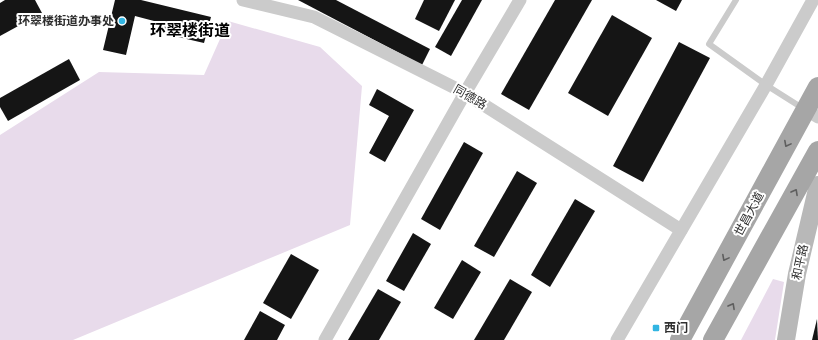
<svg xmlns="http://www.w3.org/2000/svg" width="818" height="340" font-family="Helvetica,'Noto Sans SC',sans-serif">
	<rect width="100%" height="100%" fill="#fff"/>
	<g fill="#e8dbeb">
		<path d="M228,21L320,47L362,86L350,225L73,340H0V135L99,72L204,75Z"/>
		<path d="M773,279L784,282L775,340H741Z"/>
	</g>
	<g fill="#151515">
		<path d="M5,0H35L42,13L0,36V3Z"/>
		<path d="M115,0H141L211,17L204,43L152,31L154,21L135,16L126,55L103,50Z"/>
		<path d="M298,0H336L430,49L422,65Z"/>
		<path d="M424,0H455L439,31L415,19Z"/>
		<path d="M462,0H482L451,56L435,47Z"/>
		<path d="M555,0H592L529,110L501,94Z"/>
		<path d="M656,0H682L676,11Z"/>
		<path d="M612,15L652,38L608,116L568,93Z"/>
		<path d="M679,42L710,58L643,182L613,166Z"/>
		<path d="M69,59L80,80L8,121L0,107V98Z"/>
		<path d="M377,89L414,110L385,162L369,153L389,116L369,105Z"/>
		<path d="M464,142L483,153L440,230L421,219Z"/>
		<path d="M517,171L537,183L494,257L474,246Z"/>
		<path d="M575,199L595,211L550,287L531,275Z"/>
		<path d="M413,233L431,244L404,291L386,281Z"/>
		<path d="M291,254L319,270L291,319L263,303Z"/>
		<path d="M462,260L481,272L453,319L434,308Z"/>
		<path d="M510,279L532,292L504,340H474Z"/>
		<path d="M378,289L401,302L379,340H348Z"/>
		<path d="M260,311L285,325L277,340H244Z"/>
		<path d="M817,319L818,340H812Z"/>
	</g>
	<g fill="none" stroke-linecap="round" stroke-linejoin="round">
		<path stroke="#cbcbcb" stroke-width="6" d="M736,0L709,44L766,85L804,109"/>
		<g stroke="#cbcbcb" stroke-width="13">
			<path d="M243,0L314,17L465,93L681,230"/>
			<path d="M806,110L818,117"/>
			<path d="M325,340L465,93L520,0"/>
			<path d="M617,340L766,85L813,0"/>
		</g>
		<path stroke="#b8b8b8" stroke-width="18" d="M786,340L797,274L818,185"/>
		<g stroke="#a6a6a6" stroke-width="20">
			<path d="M680,340L818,87"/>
			<path d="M713,340L818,151"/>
		</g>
	</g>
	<defs><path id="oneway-chevron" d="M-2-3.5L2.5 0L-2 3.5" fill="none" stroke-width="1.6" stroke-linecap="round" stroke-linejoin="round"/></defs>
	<g stroke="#5e5e5e">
		<use href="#oneway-chevron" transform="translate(787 144) rotate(118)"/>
		<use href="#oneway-chevron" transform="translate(795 192) rotate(-61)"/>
		<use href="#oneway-chevron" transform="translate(725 258) rotate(118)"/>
		<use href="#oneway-chevron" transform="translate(732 306) rotate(-61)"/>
	</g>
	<g fill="#32b5e2" stroke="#fff" stroke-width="1.5">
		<circle cx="122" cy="21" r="4"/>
		<rect x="652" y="324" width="8" height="8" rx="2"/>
	</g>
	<g text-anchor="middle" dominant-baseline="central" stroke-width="4" stroke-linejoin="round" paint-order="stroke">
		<g font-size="12" font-weight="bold" fill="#2e2e2e" stroke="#fff" text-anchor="end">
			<text x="114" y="21">环翠楼街道办事处</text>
			<text x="664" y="328" text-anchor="start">西门</text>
		</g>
		<g font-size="12" fill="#2e2e2e" stroke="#fff">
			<text transform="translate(470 97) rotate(30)">同德路</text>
			<text transform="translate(749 214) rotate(-62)">世昌大道</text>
			<text transform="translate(800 262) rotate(-78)">和平路</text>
		</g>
		<g font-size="16" font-weight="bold" fill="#000" stroke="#fff">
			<text x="190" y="30">环翠楼街道</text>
		</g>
	</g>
</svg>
